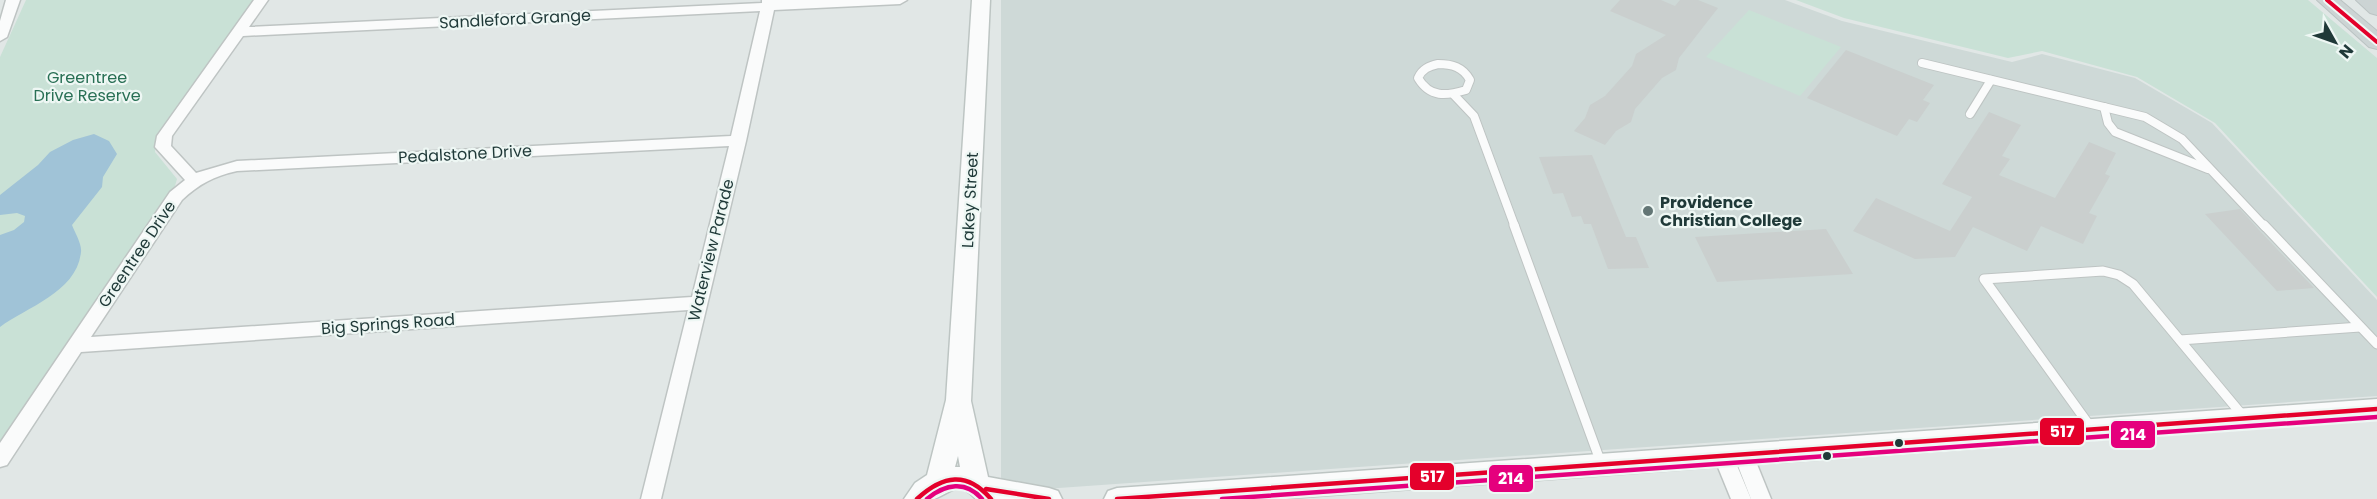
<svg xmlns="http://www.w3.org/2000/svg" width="2377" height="499" font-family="Poppins,sans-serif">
	<rect width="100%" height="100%" fill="#e1e7e6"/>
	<path fill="#ced9d7" d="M1001,0H1785L1842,21L2012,62L2042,54L2135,78L2212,123L2377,300V396L1001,492Z"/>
	<g fill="#c9e1d6">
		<path d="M26,0H255L156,138L155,152L177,179L175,186L0,444V57Z"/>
		<path d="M1796,0H2308L2377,58V297L2215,123L2137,77L2042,51L2008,58L1844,18Z"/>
		<path d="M1749,10L1841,47L1800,96L1706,57Z"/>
	</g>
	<path fill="#a0c3d7" d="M94,134L109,141L117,154L103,177L102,187L72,225C75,233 82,244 81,252C77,292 27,307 0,327V235L14,230L24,222L25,216L17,213L0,215V195L38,165L50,152L73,140Z"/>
	<g fill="#cacfce">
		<path d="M1620,0H1661L1675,6L1680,0H1698L1718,8L1679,58L1676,70L1662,78L1635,109L1631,122L1616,131L1605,145L1574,131L1585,118L1590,105L1605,96L1632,66L1636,54L1666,35L1610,11Z"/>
		<path d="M1846,50L1934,85L1923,100L1930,103L1917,122L1909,119L1897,136L1807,98Z"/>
		<path d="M1989,112L2021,125L2002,156L2010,159L1999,175L2055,198L2089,142L2116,153L2105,174L2110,176L2089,213L2097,216L2083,244L2041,226L2027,251L1973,227L1955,257L1915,259L1853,231L1876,198L1950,231L1972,197L1942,184Z"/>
		<path d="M1592,155L1626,237H1636L1649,268L1608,269L1591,224H1584L1581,216L1572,217L1563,193L1553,194L1539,157Z"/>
		<path d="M2240,209L2259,230L2314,288L2277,291L2205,214Z"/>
		<path d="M1826,229L1853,274L1717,282L1695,237Z"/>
	</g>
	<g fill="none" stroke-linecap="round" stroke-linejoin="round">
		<g stroke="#bec4c3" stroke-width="10">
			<g id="lane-far1">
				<path d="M1922,63L2145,117L2182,139L2265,227"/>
				<path d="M1438,64C1452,64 1463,67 1470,80L1466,90C1446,96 1430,98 1418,78C1422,69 1429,66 1438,64Z"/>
				<path d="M1454,95L1474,116L1515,227"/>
				<path d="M2104,107L2108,123L2115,132L2208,169"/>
				<path d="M1970,114L1991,80"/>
			</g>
		</g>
		<g stroke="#bec4c3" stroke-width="11">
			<g id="lane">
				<path d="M1514,225L1601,463"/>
				<path d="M2264,225L2377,344"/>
				<path d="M2180,340L2360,327"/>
				<path d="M2092,429L1984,279L2103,271L2119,275L2133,284L2243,416"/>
			</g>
		</g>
		<g stroke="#bec4c3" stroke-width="3">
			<g id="street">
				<path d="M6,0H20L7,37L0,41V21Z"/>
				<path d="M254,0H268L249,27L762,3V0H907L900,4L774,10L746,141L661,499H641L688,310L81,352L7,465L0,467V443L170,192L185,180L155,147L157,136ZM760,11L731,136L237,161L196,173L171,146L172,136L243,36ZM729,146L692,297L91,337L182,200C199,184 214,176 237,171Z"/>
				<path d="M1743,445L1750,447L1771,499H1751L1733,453L1736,447Z"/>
				<path d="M1723,447L1730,449L1751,499H1731L1713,455L1716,449Z"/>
			</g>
		</g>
		<g stroke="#bdc5c3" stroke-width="3">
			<g id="secondary">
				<path d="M972,0H990L971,401L988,477L1049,488L1058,491L1062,499H976C957,478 951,494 933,499C925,499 912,499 904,499L915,483L927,475L946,400ZM958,456L960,467H955Z"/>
				<path d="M2377,399V419L1275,499H1104L1108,491L1117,488Z"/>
			</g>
		</g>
		<g stroke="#bbc3c3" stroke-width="2">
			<g id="primary">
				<path d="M2317,0H2340L2377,31V49L2369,47Z"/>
				<path d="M2356,0H2377V15L2370,13Z"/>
			</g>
		</g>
		<use href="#lane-far1" stroke="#fafbfb" stroke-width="8"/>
		<use href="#lane" stroke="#fafbfb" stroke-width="9"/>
		<use href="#street" fill="#fafbfb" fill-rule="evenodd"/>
		<use href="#secondary" fill="#fafbfb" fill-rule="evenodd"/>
		<use href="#primary" fill="#ccd4d4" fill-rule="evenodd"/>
		<g stroke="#eef7f4" stroke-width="8">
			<path id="bus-1-far1" d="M2327,0L2377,42"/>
		</g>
		<g stroke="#eef7f4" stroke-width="9">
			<g id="bus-1">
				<path d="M986,489L1049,499"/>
				<path d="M917,499C943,475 967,471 991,499"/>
				<path d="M1117,499L2377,409"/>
			</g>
		</g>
		<g stroke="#eef7f4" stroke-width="9">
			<g id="bus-2">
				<path d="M927,499C945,484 966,480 982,499"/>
				<path d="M1222,499L2377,417"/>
			</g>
		</g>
		<use href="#bus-1-far1" stroke="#e4002b" stroke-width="4"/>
		<use href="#bus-1" stroke="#e4002b" stroke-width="4.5"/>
		<use href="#bus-2" stroke="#e5007d" stroke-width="4.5"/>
	</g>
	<circle fill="#637675" stroke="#eef7f4" stroke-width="2" cx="1648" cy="211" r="6"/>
	<g fill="#1f3938" stroke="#eef7f4" stroke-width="2">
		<circle cx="1899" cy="443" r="5"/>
		<circle cx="1827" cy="456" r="5"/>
	</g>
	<g text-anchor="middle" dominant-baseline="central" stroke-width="4.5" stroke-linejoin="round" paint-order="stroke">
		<g font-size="16" fill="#1f3938" stroke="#eef7f4">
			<text transform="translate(515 19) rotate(-3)">Sandleford Grange</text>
			<text transform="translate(465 154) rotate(-3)">Pedalstone Drive</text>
			<text transform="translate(970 200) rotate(-87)">Lakey Street</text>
			<text transform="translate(711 250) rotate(-76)">Waterview Parade</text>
			<text transform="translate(137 254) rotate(-56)">Greentree Drive</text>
			<text transform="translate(388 324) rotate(-4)">Big Springs Road</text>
		</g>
		<g font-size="16" fill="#297055" stroke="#eef7f4">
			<text x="87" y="77">Greentree<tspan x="87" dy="18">Drive Reserve</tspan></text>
		</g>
		<g font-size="16" font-weight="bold" fill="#1f3938" stroke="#eef7f4" text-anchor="start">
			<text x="1660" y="202">Providence<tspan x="1660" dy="18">Christian College</tspan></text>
		</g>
	</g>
	<g stroke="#eef7f4" stroke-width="2">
		<rect x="2039" y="417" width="46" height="29" rx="6" fill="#e4002b"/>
		<rect x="2110" y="420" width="46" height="29" rx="6" fill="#e5007d"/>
		<rect x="1409" y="462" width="46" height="29" rx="6" fill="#e4002b"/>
		<rect x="1488" y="464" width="46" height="29" rx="6" fill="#e5007d"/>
	</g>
	<g font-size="16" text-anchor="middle" font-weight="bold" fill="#fff">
		<text x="2062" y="437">517</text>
		<text x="2133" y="440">214</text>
		<text x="1432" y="482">517</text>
		<text x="1511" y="484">214</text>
	</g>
	<g transform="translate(2335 42) rotate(130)" stroke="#eef7f4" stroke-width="4.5" paint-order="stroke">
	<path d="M0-4.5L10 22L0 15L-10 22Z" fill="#1f3938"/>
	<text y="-9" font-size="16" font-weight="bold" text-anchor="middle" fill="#1f3938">N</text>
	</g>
</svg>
